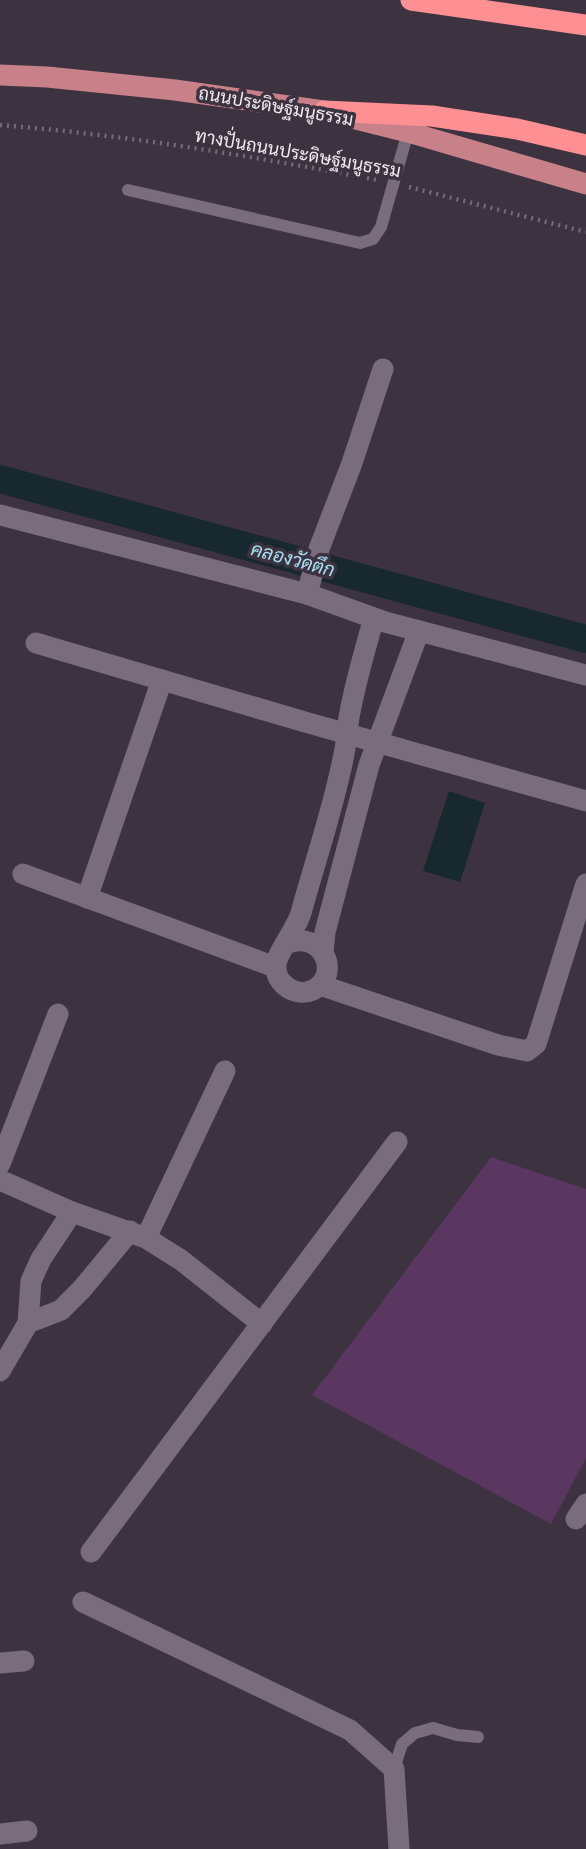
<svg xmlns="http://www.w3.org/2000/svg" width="586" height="1849" font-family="'Archivo Narrow',Sarabun,sans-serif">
	<rect width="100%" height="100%" fill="#3d323f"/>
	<path fill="#5a3761" d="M491,1157L586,1189V1458L551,1524L312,1395Z"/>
	<path fill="#17292e" d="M449,791L485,803L460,882L423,871Z"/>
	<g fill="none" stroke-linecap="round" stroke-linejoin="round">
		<path stroke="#17292e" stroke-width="28" d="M0,479L586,639"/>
		<g stroke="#766c77" stroke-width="4.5" stroke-dasharray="2 5" stroke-linecap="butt">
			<path d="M0,125C126,135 252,156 377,180"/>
			<path d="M409,187L586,232"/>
		</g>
		<g stroke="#796c7b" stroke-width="12">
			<path d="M128,190L360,243L373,239L381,227L408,132"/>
			<path d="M394,1769L402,1744L415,1733L433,1728L457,1735L478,1737"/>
		</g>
		<g stroke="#796c7b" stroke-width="21">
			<path d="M0,515L307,594L385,622L586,675"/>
			<path d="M307,594L319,549L352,463L383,369"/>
			<path d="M36,643L305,722L586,801"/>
			<path d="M23,874L275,967"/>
			<path d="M87,898L162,680"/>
			<path d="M286,944C322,928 343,975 313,990C296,998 275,984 276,966C276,953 296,930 301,913C315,861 334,807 344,754C347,740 347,726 350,712C356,680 365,649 374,618"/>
			<path d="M323,953L325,932L369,765L419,631"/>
			<path d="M320,985L498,1045L527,1051L536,1044L586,884"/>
			<path d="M0,1164L58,1014"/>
			<path d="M0,1180L72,1212L146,1238L181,1260L262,1324"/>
			<path d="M146,1238L225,1071"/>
			<path d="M28,1323L61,1310L82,1289L130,1231"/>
			<path d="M0,1371L28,1323L31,1281L41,1259L72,1212"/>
			<path d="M576,1519L586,1504"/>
			<path d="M91,1552L397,1142"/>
			<path d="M83,1602L350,1730L394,1769L399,1849"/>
			<path d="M0,1663L24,1661"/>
			<path d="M0,1834L27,1831"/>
		</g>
		<path stroke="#c98189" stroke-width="21" d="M0,75L47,77L175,90L324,111L408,132L586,184"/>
		<g stroke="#fe8f93" stroke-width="21">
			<path d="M411,0L586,25"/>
			<path d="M324,111L432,116L517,129L586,145"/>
		</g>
	</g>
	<g text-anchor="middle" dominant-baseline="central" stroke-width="7" stroke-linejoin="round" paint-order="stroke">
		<g font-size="18" fill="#f2ebf3" stroke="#3d323f">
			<text transform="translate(276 106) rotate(10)">ถนนประดิษฐ์มนูธรรม</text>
			<text transform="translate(298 153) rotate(10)">ทางปั่นถนนประดิษฐ์มนูธรรม</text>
		</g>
		<g font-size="19" font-style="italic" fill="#a8e3f3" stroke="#3d323f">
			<text transform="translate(293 559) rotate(15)">คลองวัดตึก</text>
		</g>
	</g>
</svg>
